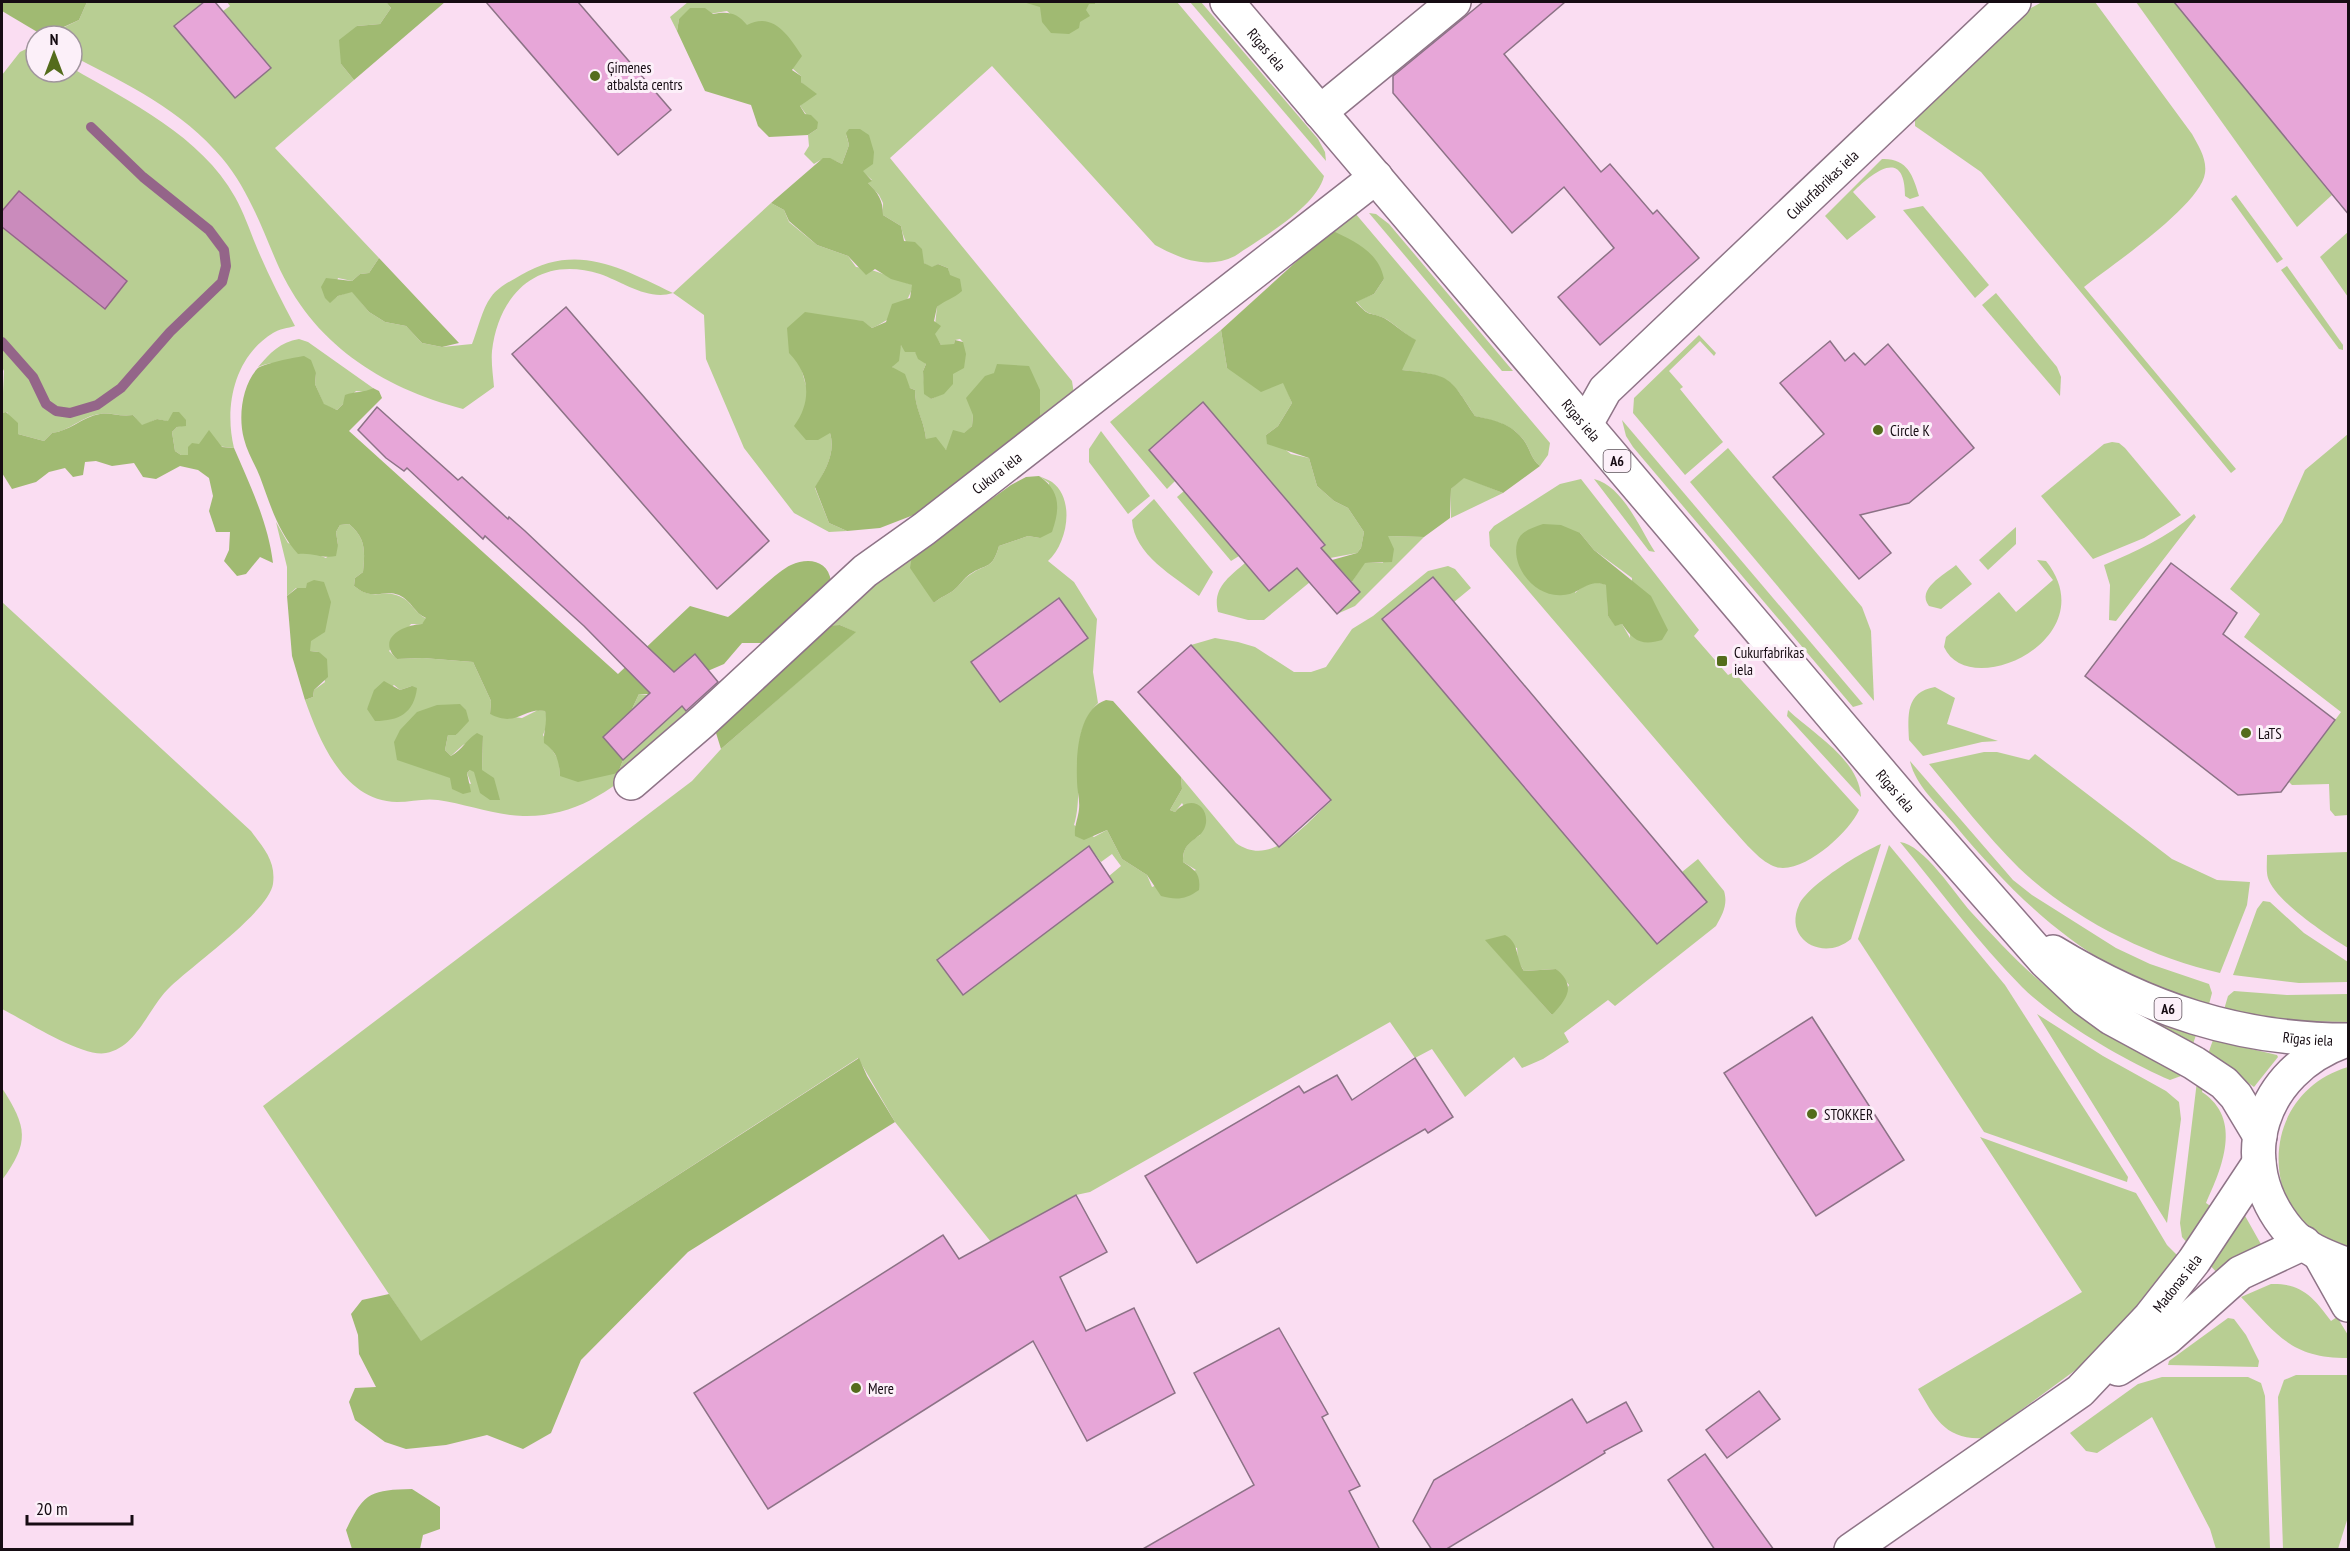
<svg xmlns="http://www.w3.org/2000/svg" width="2350" height="1551" font-family="'PT Sans Narrow',sans-serif">
	<rect width="100%" height="100%" fill="#faddf2"/>
	<g fill="#b8ce93" fill-rule="evenodd">
		<path d="M87,2H204L177,24L188,42L235,98L271,67L223,11L230,6L227,2H386L391,8L380,24L357,26L341,64L354,80L275,148L379,258L369,273L360,274L352,281L338,278L330,302L338,296L352,291L369,312L385,322L406,326L422,343L442,347L472,344C478,329 482,309 491,297C498,287 511,281 521,275C577,242 621,268 673,293L771,203L784,210L789,222L817,245L848,256L856,267C877,269 892,279 913,285C908,306 891,320 872,328L862,321L837,319L800,364L808,393L803,414L830,433C836,453 825,471 815,488L829,523L847,531L829,532L794,513L744,448L706,359L704,315L673,293C648,301 623,282 600,274C540,255 499,292 492,351C491,362 493,375 494,387L463,409C380,387 312,343 277,263C261,226 248,189 222,158C183,111 126,83 72,56V36H46L79,20Z"/>
		<path d="M688,2H1177L1324,176C1316,208 1262,237 1235,256C1207,270 1181,259 1155,245L992,66L890,158L1072,381L1074,394L1040,424L994,373L973,415L972,426L946,450L926,439C924,419 915,411 915,390L910,388L892,367L901,345L915,352L926,364L923,371L925,394L931,399L944,393L963,349V342L960,339L955,340L954,345H941L934,334L937,307C947,299 951,280 948,268L938,264L932,268C915,259 904,244 901,226L883,215V203L879,195L867,182L872,180L862,171L846,134L849,145L842,164C830,158 825,156 814,164L804,154L809,146L808,135L817,129L800,106L807,100L806,87L801,82V76L727,11L679,19L677,31L670,17Z"/>
		<path d="M1190,2H1201L1318,139L1325,152L1326,161Z"/>
		<path d="M2042,2H2095L2192,134C2199,147 2207,159 2205,173C2201,205 2112,265 2084,287L2236,469L2231,473L1981,172L1915,126V117L2029,9Z"/>
		<path d="M2136,2H2174L2332,195L2297,227Z"/>
		<path d="M32,46L36,48V72H72V68C130,102 201,136 235,197C244,213 250,231 257,248C268,274 281,300 295,326C288,328 279,329 273,333C234,357 224,407 234,448L199,444L189,455H181L175,451L172,432L177,427L186,425L157,419L142,426L133,415C120,417 110,412 100,414C82,416 70,431 52,433L44,441L18,434L7,412L2,413L4,371L2,367V227L104,309L19,191L2,211V75L20,52Z"/>
		<path d="M1882,159C1907,158 1913,175 1919,196L1910,199L1905,196C1905,146 1872,173 1853,192L1876,217L1847,240L1825,216Z"/>
		<path d="M2236,195L2283,259L2277,263L2231,199Z"/>
		<path d="M1923,206L1989,285L1975,298L1903,210Z"/>
		<path d="M1355,213L1550,443L1548,455L1540,466C1530,458 1530,447 1522,438C1510,423 1493,421 1475,416C1450,377 1449,375 1401,370L1415,340C1406,335 1391,321 1384,318C1367,311 1369,317 1356,301L1374,294L1384,279L1331,230Z"/>
		<path d="M1369,213L1376,214L1389,224L1513,371H1502Z"/>
		<path d="M2348,232V297L2320,257Z"/>
		<path d="M2287,266L2343,345V350L2339,349L2281,270Z"/>
		<path d="M1996,293L2057,367L2061,377L2060,396L1982,305Z"/>
		<path d="M1221,330L1227,368L1284,383L1292,403L1278,426L1266,435L1291,454L1309,458L1317,486L1334,501L1348,508L1364,532L1361,548L1357,553L1330,558L1310,582L1264,620H1248L1218,612C1212,588 1229,577 1245,563L1269,591L1325,544L1203,403L1149,450L1175,481L1167,489L1110,422Z"/>
		<path d="M1699,335L1716,353L1714,356L1700,341L1669,371L1683,387L1680,389L1723,442L1685,475L1633,413L1634,398Z"/>
		<path d="M299,339L308,342L373,388L366,392L356,391L337,410L324,405L315,384L316,373C295,365 279,358 258,367C270,353 280,342 299,339Z"/>
		<path d="M1622,420L1863,704L1853,707L1633,447L1626,436Z"/>
		<path d="M1101,431L1150,496L1128,514L1089,462V449Z"/>
		<path d="M2348,434V815L2335,816L2330,810L2329,784L2292,785L2289,782L2341,712L2244,637L2260,614L2230,589L2282,522L2305,470Z"/>
		<path d="M2112,442L2119,443L2125,448L2181,515L2144,538L2093,559L2041,496L2104,444Z"/>
		<path d="M1728,448L1862,607L1871,631L1874,701L1690,482Z"/>
		<path d="M1039,476C1043,478 1049,480 1052,482C1076,500 1067,544 1048,561L1074,582L1097,619L1093,672L1098,703C1065,737 1086,785 1074,825L1094,837L1107,830L1122,859L1147,875L1152,887L1196,870L1183,862C1183,847 1188,843 1200,835L1182,803L1175,812L1170,810L1182,789L1181,777L1236,843C1272,869 1306,823 1331,801L1191,645L1215,638L1238,642L1255,647L1294,672H1311L1326,667L1352,629L1373,616L1428,571L1448,566L1455,569L1471,588L1454,602L1433,577L1382,619L1657,944L1682,872L1698,859L1724,891C1728,904 1723,914 1716,926L1615,1006L1608,1000L1564,1033L1569,1042L1543,1059L1522,1068L1514,1057L1465,1097L1432,1049L1415,1058L1390,1022L1090,1192L1076,1195L991,1242L895,1122L858,1058L421,1342L263,1106L692,781L721,749L855,632L840,625L817,626L912,556L934,603C940,597 948,595 954,590C960,585 964,578 971,574C987,563 992,570 999,546L1028,536L1040,538L1049,483ZM1058,598L1087,638L1000,702L971,662ZM1089,846L1101,862L1112,854L1121,866L1109,876L1113,882L963,995L937,959ZM1486,940L1517,948L1518,961L1524,971L1556,969L1569,985L1552,1015Z"/>
		<path d="M1464,477L1503,493L1451,518V489Z"/>
		<path d="M1581,479L1699,630L1694,636L1728,675L1734,672L1859,810C1849,833 1798,880 1771,865C1755,857 1740,836 1727,823L1490,546L1489,532L1494,526L1560,484ZM1580,533L1594,550L1632,578L1630,638L1622,624L1615,625L1608,616L1607,585C1592,580 1586,584 1575,593Z"/>
		<path d="M1594,479C1623,486 1640,529 1655,552L1649,551Z"/>
		<path d="M1184,491L1239,556L1231,561L1177,497Z"/>
		<path d="M1154,499L1213,572L1199,596C1174,576 1134,555 1132,520Z"/>
		<path d="M2194,514L2196,517L2116,621L2109,620L2110,585L2104,565C2137,551 2166,538 2194,514Z"/>
		<path d="M276,522L288,543L326,558L338,545L336,532L340,525L349,524C366,538 365,551 363,572L355,578L354,586C374,602 383,589 399,596C412,601 414,613 427,619L422,624H411L389,651L397,659L423,658L473,662L491,701L490,714L522,718L538,710L545,711L548,722L543,735L559,761L560,776L618,773L623,760L651,735L631,711L639,694L675,698L690,716C643,762 596,818 523,816C494,815 466,804 438,800C424,798 411,802 397,802C344,801 320,742 305,700L313,697L314,690L325,682L319,652L310,651L306,588H296L287,596V567ZM394,685L400,690L412,686L367,709L373,700ZM437,705L453,707L461,727L456,735H448L445,750L451,756L463,745L483,736L482,770H470L467,773L471,784L434,772Z"/>
		<path d="M2016,527V544L1988,570L1979,560Z"/>
		<path d="M1388,536L1424,537L1355,606L1337,614L1360,592L1352,582L1364,563H1383Z"/>
		<path d="M2037,560L2046,561C2107,638 1969,703 1944,647L1946,637L1999,592L2016,612L2053,580Z"/>
		<path d="M1956,565L1972,584L1941,609L1929,606C1916,589 1944,575 1956,565Z"/>
		<path d="M2,602L251,831C264,849 276,861 273,884C269,911 193,965 171,986C148,1007 138,1047 106,1053C83,1058 24,1020 2,1009Z"/>
		<path d="M1935,687L1955,698L1947,724L1998,741L1982,742L1923,756L1909,740C1908,716 1905,692 1935,687Z"/>
		<path d="M1788,710C1812,733 1859,759 1861,797L1787,716Z"/>
		<path d="M1984,752H1997L2029,760L2035,754L2172,859L2217,880L2250,882L2247,905L2220,973C2151,958 2071,918 2019,868C1987,836 1958,799 1929,764Z"/>
		<path d="M1910,761L2013,880L2032,895L2116,948L2150,964L2209,984L2212,993L2208,1008C2095,972 2028,913 1954,824C1938,805 1915,785 1910,761Z"/>
		<path d="M1900,842C1923,844 1956,895 1971,912C1998,941 2025,971 2057,995C2096,1024 2141,1047 2182,1072L2181,1076L2170,1080C2127,1062 2055,1020 2022,987C1978,943 1940,890 1900,842Z"/>
		<path d="M1881,844L1851,939C1824,962 1783,940 1799,905C1807,886 1861,852 1881,844Z"/>
		<path d="M1889,845L2005,985L2128,1177L2127,1182L1984,1132L1858,939Z"/>
		<path d="M2348,852V948C2328,936 2275,901 2268,878C2266,871 2267,863 2267,855Z"/>
		<path d="M2263,901L2270,902L2304,933L2348,962V982L2299,983L2233,975L2257,909Z"/>
		<path d="M2234,991L2287,995L2348,994V1022L2283,1021L2223,1013L2228,996Z"/>
		<path d="M2037,1014L2103,1056L2166,1091L2179,1102L2181,1119L2167,1223Z"/>
		<path d="M2146,1016L2196,1035L2192,1047L2143,1023Z"/>
		<path d="M2213,1040L2277,1055L2278,1057L2254,1087L2208,1054Z"/>
		<path d="M2348,1067V1254C2336,1246 2303,1229 2296,1218C2260,1160 2281,1087 2348,1067Z"/>
		<path d="M2197,1081L2203,1087L2202,1092C2243,1119 2222,1168 2206,1203L2212,1207L2190,1246L2182,1237L2180,1223Z"/>
		<path d="M2,1088C27,1127 30,1142 2,1180Z"/>
		<path d="M1980,1137L2136,1193L2167,1245L2181,1259L2111,1344L1983,1438C1945,1440 1935,1418 1918,1389L2082,1292Z"/>
		<path d="M2244,1214L2262,1246L2219,1275L2208,1263Z"/>
		<path d="M2271,1284C2302,1283 2314,1298 2331,1321L2337,1317L2348,1335V1358C2292,1358 2278,1336 2241,1297Z"/>
		<path d="M2228,1318L2234,1319L2246,1335L2259,1361L2258,1367L2168,1365L2169,1361Z"/>
		<path d="M2296,1375H2348V1517L2338,1549H2283L2278,1397L2284,1380Z"/>
		<path d="M2162,1377H2248L2261,1383L2265,1396L2270,1549H2216L2210,1529L2152,1417L2097,1453L2086,1451L2070,1433L2138,1384Z"/>
	</g>
	<g fill="#a0ba72">
		<path d="M2,2H87L79,20L44,36L2,11Z"/>
		<path d="M386,2H445L354,80L341,64L339,40L357,26L380,24L391,8Z"/>
		<path d="M1023,2H1095V4H1089L1086,10L1090,16L1080,22L1079,28L1069,34L1051,33L1042,22L1040,7Z"/>
		<path d="M690,8H705L713,14C729,11 737,13 747,25C773,11 789,36 802,56L792,70L801,76V82L817,94L800,106L805,114L811,115L818,122L817,129L808,135L769,137L758,126L751,105L705,91L677,31L679,19Z"/>
		<path d="M849,129H860L869,135L874,152L873,164L863,171L872,181L868,183C878,193 883,200 883,215L901,226L904,241L915,242L922,249L924,263L932,267L938,264L948,268L950,275L960,279L962,291C953,299 945,300 937,307L934,321L941,326L935,334L941,345L954,344L955,340L963,342L966,354L964,368L953,374V384L944,394L931,399L924,394L923,371L926,364L918,359L915,352H905L901,345L899,361L892,367L905,374L910,388L915,390C915,410 924,419 926,439L936,437L946,450L953,430L964,433L972,426L973,415L966,398L985,376L994,373L997,364L1029,366L1040,390V424L929,509L880,528L847,531L829,523L815,487C825,471 836,453 830,433L818,440H806L794,426C812,402 810,374 789,353L787,328L805,312L863,321L872,328L886,322L892,304L910,298L912,285L891,279L875,269L866,275L848,256L817,245L789,221L784,210L771,203L823,158H830L842,164L849,145L846,133Z"/>
		<path d="M1331,230C1354,241 1379,252 1384,279L1374,294L1356,302C1370,318 1368,311 1384,318C1392,322 1406,335 1416,340L1402,370C1451,375 1449,376 1475,416C1493,420 1510,423 1522,438C1530,447 1530,458 1540,466L1503,493L1464,478L1451,489L1450,518L1424,537L1388,536L1394,549L1392,562L1365,563L1352,582L1332,560L1357,553L1361,548L1364,532L1348,508L1334,501L1317,486L1309,458L1267,444L1266,435L1278,426L1292,403L1283,383L1261,392L1227,368L1221,330Z"/>
		<path d="M379,258L459,343L442,347L422,343L406,326L385,322L369,312L352,292L338,296L330,303L325,298L321,287L326,278L352,281L360,274L369,273Z"/>
		<path d="M304,356L311,360L316,373L315,384L324,404L337,410L343,404L345,395C355,391 364,393 373,388L379,391L382,398L349,431L618,674L690,606L728,617C742,606 777,571 791,565C808,557 828,560 831,581L776,643H742L724,664L654,694H639L631,711L603,737L623,760L618,773L578,782L560,776C559,761 557,752 544,743C543,731 548,723 545,711C524,707 517,728 490,714L491,701L473,662L423,658L397,659C376,639 402,625 422,624L426,618C414,613 412,601 399,595C382,589 374,602 354,586L355,578L363,572C365,551 366,538 349,524L340,525L336,532L338,545L336,556C323,559 312,552 298,554C278,532 270,504 260,477C255,464 247,452 244,439C238,417 242,386 257,369C261,364 296,357 304,356Z"/>
		<path d="M6,412L18,423V434L44,441L52,433C70,431 82,417 100,414C110,412 119,417 133,415L142,425L157,419L168,421L173,412H179L186,420V426L177,427L172,432L175,451L181,455H188V447L192,443L199,444L209,430L222,447L234,448C250,485 268,522 273,563L260,557L246,574L237,576L224,561L229,550L230,532H216L209,511L213,496L209,478L198,470L180,466L156,479L143,477L134,463L112,466L96,461L85,462L83,475L73,477L65,468L49,472L36,482L12,489L2,473V413Z"/>
		<path d="M1039,476C1061,491 1060,509 1052,532L1040,538L1028,536L999,546C992,570 987,563 970,574C964,578 960,585 954,590C948,595 940,597 934,603L910,568L912,556L1011,485L1026,477Z"/>
		<path d="M1543,524L1561,525L1580,533L1594,550L1651,596L1668,630L1662,640C1642,646 1633,641 1622,624L1615,626L1608,616L1606,585C1587,578 1581,594 1563,595C1536,598 1511,568 1517,543C1520,531 1532,528 1543,524Z"/>
		<path d="M314,580L324,582L331,602L325,632L311,641L310,651L319,652L327,659L328,677L314,690L313,697L305,700L292,656L287,596L297,588H306L307,583Z"/>
		<path d="M840,625L856,632L721,749L716,733L726,712L817,626Z"/>
		<path d="M384,681L400,690L412,686L417,688C414,713 399,721 375,721L367,709L374,690Z"/>
		<path d="M1106,700L1113,701L1181,777L1182,789L1170,810L1175,812C1189,795 1208,804 1206,823C1203,842 1182,837 1183,862C1195,870 1201,874 1199,890C1185,900 1176,900 1161,896L1147,875L1122,859L1107,830L1084,840L1075,836C1074,826 1078,819 1079,809C1080,800 1077,790 1077,781C1076,755 1078,709 1106,700Z"/>
		<path d="M460,704L466,710L469,721L456,735H448L445,750L451,756C462,750 467,739 477,733L483,736L482,770L494,778L500,800H490L480,793L474,772L470,770L467,773L471,792L463,794L452,789L450,778L397,760L394,742L400,730L417,712L437,705Z"/>
		<path d="M1505,935C1520,943 1515,958 1524,971L1556,969C1577,986 1567,999 1552,1015L1485,940Z"/>
		<path d="M859,1058L867,1076L895,1122L688,1252L581,1360L551,1433L523,1449L487,1435L446,1445L406,1449L385,1442L355,1420L349,1402L355,1388L376,1387L359,1354L358,1335L351,1314L362,1300L389,1294L421,1341Z"/>
		<path d="M412,1489L440,1507V1529L423,1535L420,1549H352L346,1530C364,1492 371,1490 412,1489Z"/>
	</g>
	<path fill="#ca8bbc" stroke="#946589" stroke-width="1.5" d="M19,191L127,281L105,309L2,227V211Z"/>
	<g fill="none" stroke-linecap="round" stroke-linejoin="round">
		<path stroke="#946589" stroke-width="10" d="M2,342L33,377L46,404L56,411L70,413L97,405L121,388L170,332L222,282L226,266L224,250L209,230L143,177L91,127"/>
	</g>
	<g fill="#e7a6d8" stroke="#8c7286" stroke-width="1.5">
		<path d="M204,2H215L271,68L235,98L174,26Z"/>
		<path d="M486,2H578L671,110L618,155Z"/>
		<path d="M1483,2H1565L1504,54L1601,172L1610,164L1653,214L1657,210L1699,258L1600,345L1558,297L1614,248L1564,187L1512,233L1393,93V76Z"/>
		<path d="M2174,2H2349V215Z"/>
		<path d="M566,307L769,541L717,589L512,354Z"/>
		<path d="M1830,341L1845,361L1854,353L1865,365L1888,344L1974,448L1909,503L1860,515L1891,553L1859,579L1773,477L1824,434L1780,383Z"/>
		<path d="M1203,402L1325,545L1321,548L1360,592L1337,614L1297,568L1269,591L1149,450Z"/>
		<path d="M377,407L458,480L462,477L508,519L509,517L525,531L674,672L695,654L718,682L686,711L682,706L623,760L603,737L650,693L584,626L485,536L483,539L407,468L404,471L386,458L358,430Z"/>
		<path d="M2171,563L2237,613L2223,634L2335,720L2281,792L2238,795L2085,676Z"/>
		<path d="M1433,577L1707,902L1657,944L1382,619Z"/>
		<path d="M1059,598L1088,638L1000,702L971,662Z"/>
		<path d="M1191,645L1331,800L1279,847L1138,692Z"/>
		<path d="M1089,846L1113,882L963,995L937,960Z"/>
		<path d="M1812,1017L1904,1160L1816,1216L1724,1073Z"/>
		<path d="M1415,1058L1453,1117L1428,1133L1425,1129L1197,1263L1145,1176L1299,1086L1304,1093L1337,1075L1352,1100Z"/>
		<path d="M1076,1195L1107,1252L1060,1277L1086,1331L1134,1308L1175,1393L1087,1441L1033,1341L768,1509L694,1393L943,1235L959,1259Z"/>
		<path d="M1279,1328L1328,1414L1322,1417L1360,1486L1349,1491L1380,1550H1141L1254,1485L1194,1373Z"/>
		<path d="M1759,1391L1780,1419L1727,1458L1706,1430Z"/>
		<path d="M1572,1399L1587,1423L1626,1402L1642,1431L1604,1451L1605,1453L1445,1550H1432L1413,1521L1434,1480Z"/>
		<path d="M1705,1454L1774,1550H1715L1668,1480Z"/>
	</g>
	<g fill="none" stroke-linecap="round" stroke-linejoin="round">
		<g stroke="#8e7487" stroke-width="36">
			<g id="minor">
				<path d="M1320,112L1454,2"/>
				<path id="s1" d="M1586,424L1605,390L2014,2"/>
				<path id="s2" d="M631,783L703,721L865,571L924,529L1376,177"/>
				<path d="M2118,1369L2167,1338L2240,1273L2304,1243"/>
				<path id="s3" d="M1851,1550L2080,1391L2150,1317L2194,1261L2259,1163"/>
			</g>
		</g>
		<g stroke="#8e7487" stroke-width="36">
			<path id="secondary" d="M2320,1255L2348,1305"/>
		</g>
		<g stroke="#8e7487" stroke-width="36">
			<g id="trunk">
				<path id="s4" d="M1227,2L1908,805L2046,962L2085,999L2111,1018L2194,1063L2224,1083L2236,1096L2260,1136"/>
				<path id="s5" d="M2053,952C2147,1009 2238,1040 2348,1040"/>
				<path d="M2344,1041C2261,1071 2230,1161 2289,1231C2304,1249 2327,1257 2348,1265"/>
			</g>
		</g>
		<use href="#minor" stroke="#fff" stroke-width="33"/>
		<use href="#secondary" stroke="#fff" stroke-width="33"/>
		<use href="#trunk" stroke="#fff" stroke-width="33"/>
	</g>
	<g fill="#546c1c" stroke="#fcf0f9" stroke-width="2">
		<circle cx="595" cy="76" r="6"/>
		<circle cx="1878" cy="430" r="6"/>
		<rect x="1716" y="655" width="12" height="12" rx="3"/>
		<circle cx="2246" cy="733" r="6"/>
		<circle cx="1812" cy="1114" r="6"/>
		<circle cx="856" cy="1388" r="6"/>
	</g>
	<g text-anchor="middle" dominant-baseline="central" stroke-width="6" stroke-linejoin="round" paint-order="stroke">
		<g fill="#fcf0f9" stroke="#5b5058" stroke-width="1.5">
			<rect x="1603.5" y="450" width="27" height="22" rx="4.5"/>
			<rect x="2154.5" y="998" width="27" height="22" rx="4.5"/>
		</g>
		<g font-size="14" font-weight="bold" fill="#160c13">
			<text x="1617" y="461">A6</text>
			<text x="2168" y="1009">A6</text>
		</g>
		<g font-size="15" fill="#160c13" stroke="#fcf0f9">
			<text stroke="none"><textPath href="#s4" startOffset="62">Rīgas iela</textPath></text>
			<text stroke="none"><textPath href="#s1" startOffset="338">Cukurfabrikas iela</textPath></text>
			<text stroke="none"><textPath href="#s4" startOffset="548">Rīgas iela</textPath></text>
			<text stroke="none"><textPath href="#s2" startOffset="480">Cukura iela</textPath></text>
			<text stroke="none"><textPath href="#s4" startOffset="1034">Rīgas iela</textPath></text>
			<text stroke="none"><textPath href="#s5" startOffset="272">Rīgas iela</textPath></text>
			<text stroke="none"><textPath href="#s3" startOffset="424">Madonas iela</textPath></text>
		</g>
		<g font-size="15" fill="#160c13" stroke="#fcf0f9" text-anchor="start">
			<text x="607" y="67">Ģimenes<tspan x="607" dy="17">atbalsta centrs</tspan></text>
			<text x="1890" y="430">Circle K</text>
			<text x="1734" y="652">Cukurfabrikas<tspan x="1734" dy="17">iela</tspan></text>
			<text x="2258" y="733">LaTS</text>
			<text x="1824" y="1114">STOKKER</text>
			<text x="868" y="1388">Mere</text>
		</g>
	</g>
	<rect width="2350" height="1551" fill="none" stroke="#160c13" stroke-width="6"/>
	<g transform="translate(54 54)"><circle r="28" fill="#fcf0f9" stroke="#a0959d" stroke-width="1.5"/>
	<path d="M0-4.5L10 22L0 15L-10 22Z" fill="#546c1c"/>
	<text y="-9" font-size="16" font-weight="bold" text-anchor="middle" fill="#160c13">N</text>
	</g>
	<path d="M27 1515v9h105v-9" fill="none" stroke="#160c13" stroke-width="3"/>
	<text x="36" y="1515" font-size="18" fill="#160c13" stroke="#fcf0f9" stroke-width="4.5" paint-order="stroke">20 m</text>
</svg>
